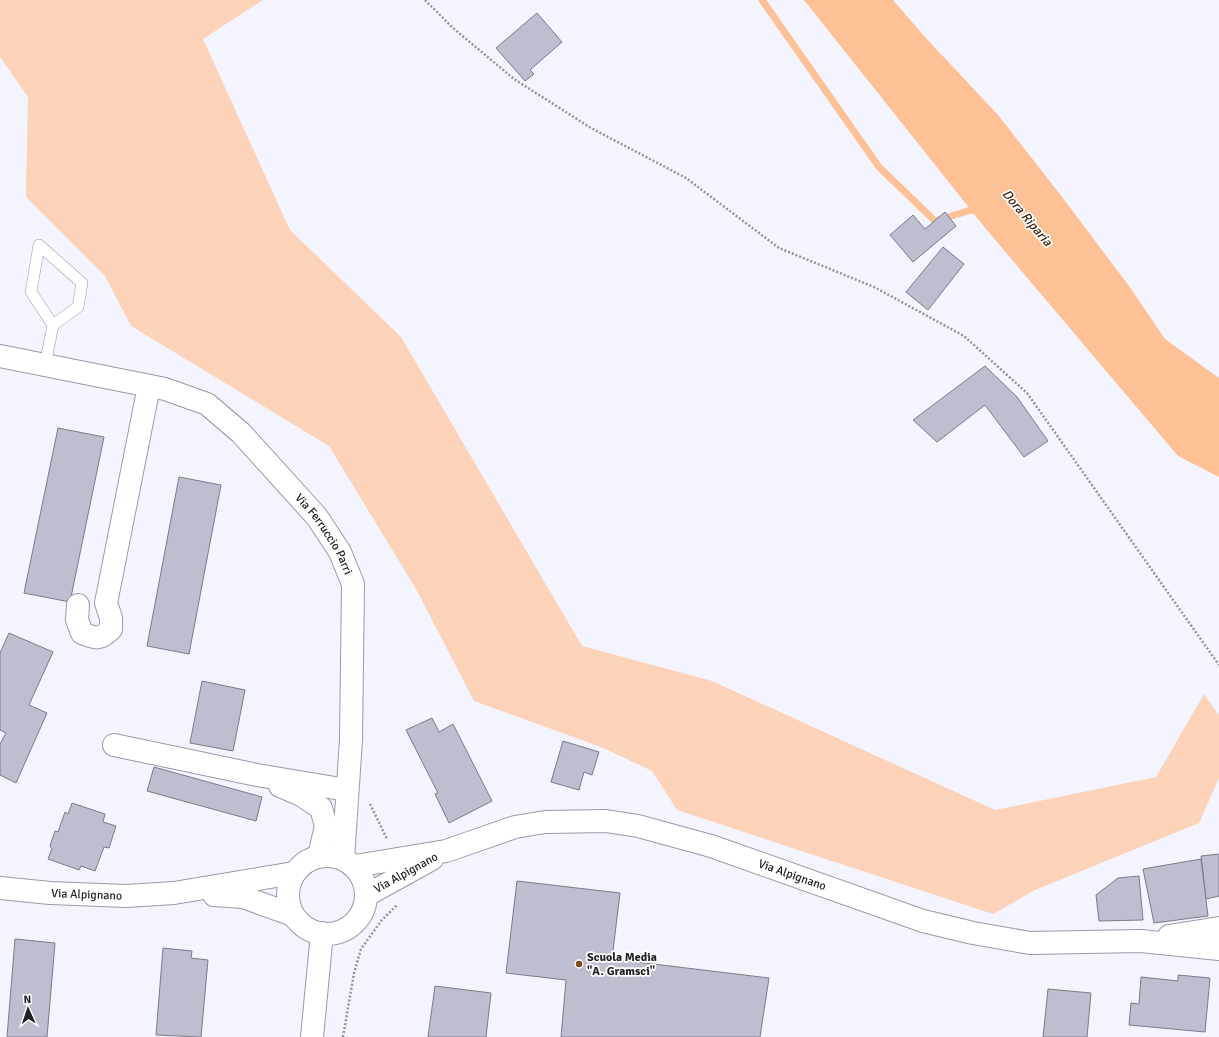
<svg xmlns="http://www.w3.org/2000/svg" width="1219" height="1037" font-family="Signika,sans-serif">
	<rect width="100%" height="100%" fill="#f4f4ff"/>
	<path fill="#fcd3b8" d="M0,0H263L203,39L290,230L401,337L582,646L712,681L995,810L1156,777L1204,694L1219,715V778L1199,823L1035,890L993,914L677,810L652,771L601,747L474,701L416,589L329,446L131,326L105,276L26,197L28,97L0,57Z"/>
	<path fill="#fec095" d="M804,0H893L924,36L998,115L1059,193L1129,286L1165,339L1219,378V477L1178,456L986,229Z"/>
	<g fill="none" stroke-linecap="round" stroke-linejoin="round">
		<path stroke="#fec095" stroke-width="7" d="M762,0L879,167L935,221L971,210L979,211"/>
	</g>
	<g fill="#bdbecf" stroke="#797a8a">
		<path d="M537,13L562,42L530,70L534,74L525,81L496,48Z"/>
		<path d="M945,212L956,226L913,262L890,235L913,215L925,229Z"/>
		<path d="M943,247L964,264L928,310L906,292Z"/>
		<path d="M985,366L1017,397L1048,441L1024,457L985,405L937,442L913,420Z"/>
		<path d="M58,428L104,437L70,602L24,593Z"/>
		<path d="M179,477L221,485L189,654L147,646Z"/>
		<path d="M9,633L53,652L29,705L47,713L16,783L0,775V744L6,733L0,730V653Z"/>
		<path d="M202,681L245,690L233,751L190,743Z"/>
		<path d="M432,718L439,732L453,724L492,801L449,823L435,794L438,793L406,730Z"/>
		<path d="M563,741L599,752L592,775L584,772L579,790L551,782Z"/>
		<path d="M154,767L262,797L256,821L147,791Z"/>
		<path d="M72,803L105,814L103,822L116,826L109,848L104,847L95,871L81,866L79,870L48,859L52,849L50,846L55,831L58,832L65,812L68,814Z"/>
		<path d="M1219,854V896L1206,899L1201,856Z"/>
		<path d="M1201,859L1208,916L1154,923L1143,869Z"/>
		<path d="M1139,876L1143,920L1099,921L1096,895L1118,878Z"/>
		<path d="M517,881L620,893L612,959L769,978L760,1037H561L566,980L506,973Z"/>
		<path d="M15,939L55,943L47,1037H7Z"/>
		<path d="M163,948L192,951L191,958L208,960L201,1037L156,1035Z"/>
		<path d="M1178,975L1210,978L1205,1032L1129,1025L1131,1003L1139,1004L1141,977L1178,981Z"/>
		<path d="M435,986L491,993L486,1037H428Z"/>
		<path d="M1048,989L1091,993L1087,1037H1043Z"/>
	</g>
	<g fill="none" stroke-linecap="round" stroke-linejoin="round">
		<g stroke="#99a" stroke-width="12">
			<path id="lane" d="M45,365L53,325L31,292L39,245L82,283L78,307L53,325"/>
		</g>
		<g stroke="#99a" stroke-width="24">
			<g id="street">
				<path id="s1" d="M0,356L165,389L207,404L241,433L317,517L340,552L353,584L351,740L343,859"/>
				<path d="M78,605L77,620L82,633C96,639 100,640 111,629V618L106,603L149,386"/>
				<path d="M114,745L257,775L347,790"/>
				<path d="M280,786L301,795L321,808L326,826L319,856"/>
			</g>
		</g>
		<g stroke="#99a" stroke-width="24">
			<g id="secondary">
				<circle cx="327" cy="895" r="39"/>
				<path id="s2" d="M355,866L446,851L515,827L545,822L606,821L638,826L711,846L923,921L973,933L1030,943L1141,941L1219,949"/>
				<path id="s3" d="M0,888L50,893L126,896L174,893L294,873"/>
				<path d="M214,895L243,897L293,915"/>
				<path d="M367,895L432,859"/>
				<path d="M1169,936L1219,928"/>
				<path d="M312,1037L322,933"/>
			</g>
		</g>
		<g stroke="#92939c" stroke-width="2.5" stroke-dasharray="2 2" stroke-linecap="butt">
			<path d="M425,0L453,28L514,79L591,128L686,178L779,248L874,287L964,336L1027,393L1219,665"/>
			<path d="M370,804L387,839"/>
			<path d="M343,1037L354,973L361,949L381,921L397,905"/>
		</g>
		<use href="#lane" stroke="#fff" stroke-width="11"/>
		<use href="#street" stroke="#fff" stroke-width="22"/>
		<use href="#secondary" stroke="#fff" stroke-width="22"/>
	</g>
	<circle fill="#8a4b12" stroke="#fff" stroke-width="1.5" cx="579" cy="964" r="4"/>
	<g text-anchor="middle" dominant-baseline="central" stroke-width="3.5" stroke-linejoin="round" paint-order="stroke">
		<g font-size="12" fill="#1f2026" stroke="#fff">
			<text stroke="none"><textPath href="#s1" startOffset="389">Via Ferruccio Parri</textPath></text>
			<text transform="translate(406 873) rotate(-29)">Via Alpignano</text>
			<text stroke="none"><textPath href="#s2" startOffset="451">Via Alpignano</textPath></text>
			<text stroke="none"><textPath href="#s3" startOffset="87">Via Alpignano</textPath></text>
		</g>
		<g font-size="12" font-weight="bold" fill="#1f2026" stroke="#fff" text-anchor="start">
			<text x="587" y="957">Scuola Media<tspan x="587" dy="14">"A. Gramsci"</tspan></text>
		</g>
		<g font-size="13" font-style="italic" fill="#41230b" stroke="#fff">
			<text transform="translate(1027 218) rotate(50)">Dora Riparia</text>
		</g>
	</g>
	<g transform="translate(28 1009) rotate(357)" stroke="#ffffff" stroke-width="3" paint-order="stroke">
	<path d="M0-3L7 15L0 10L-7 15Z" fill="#1f2026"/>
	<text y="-6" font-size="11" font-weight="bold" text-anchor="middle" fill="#1f2026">N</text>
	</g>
</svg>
